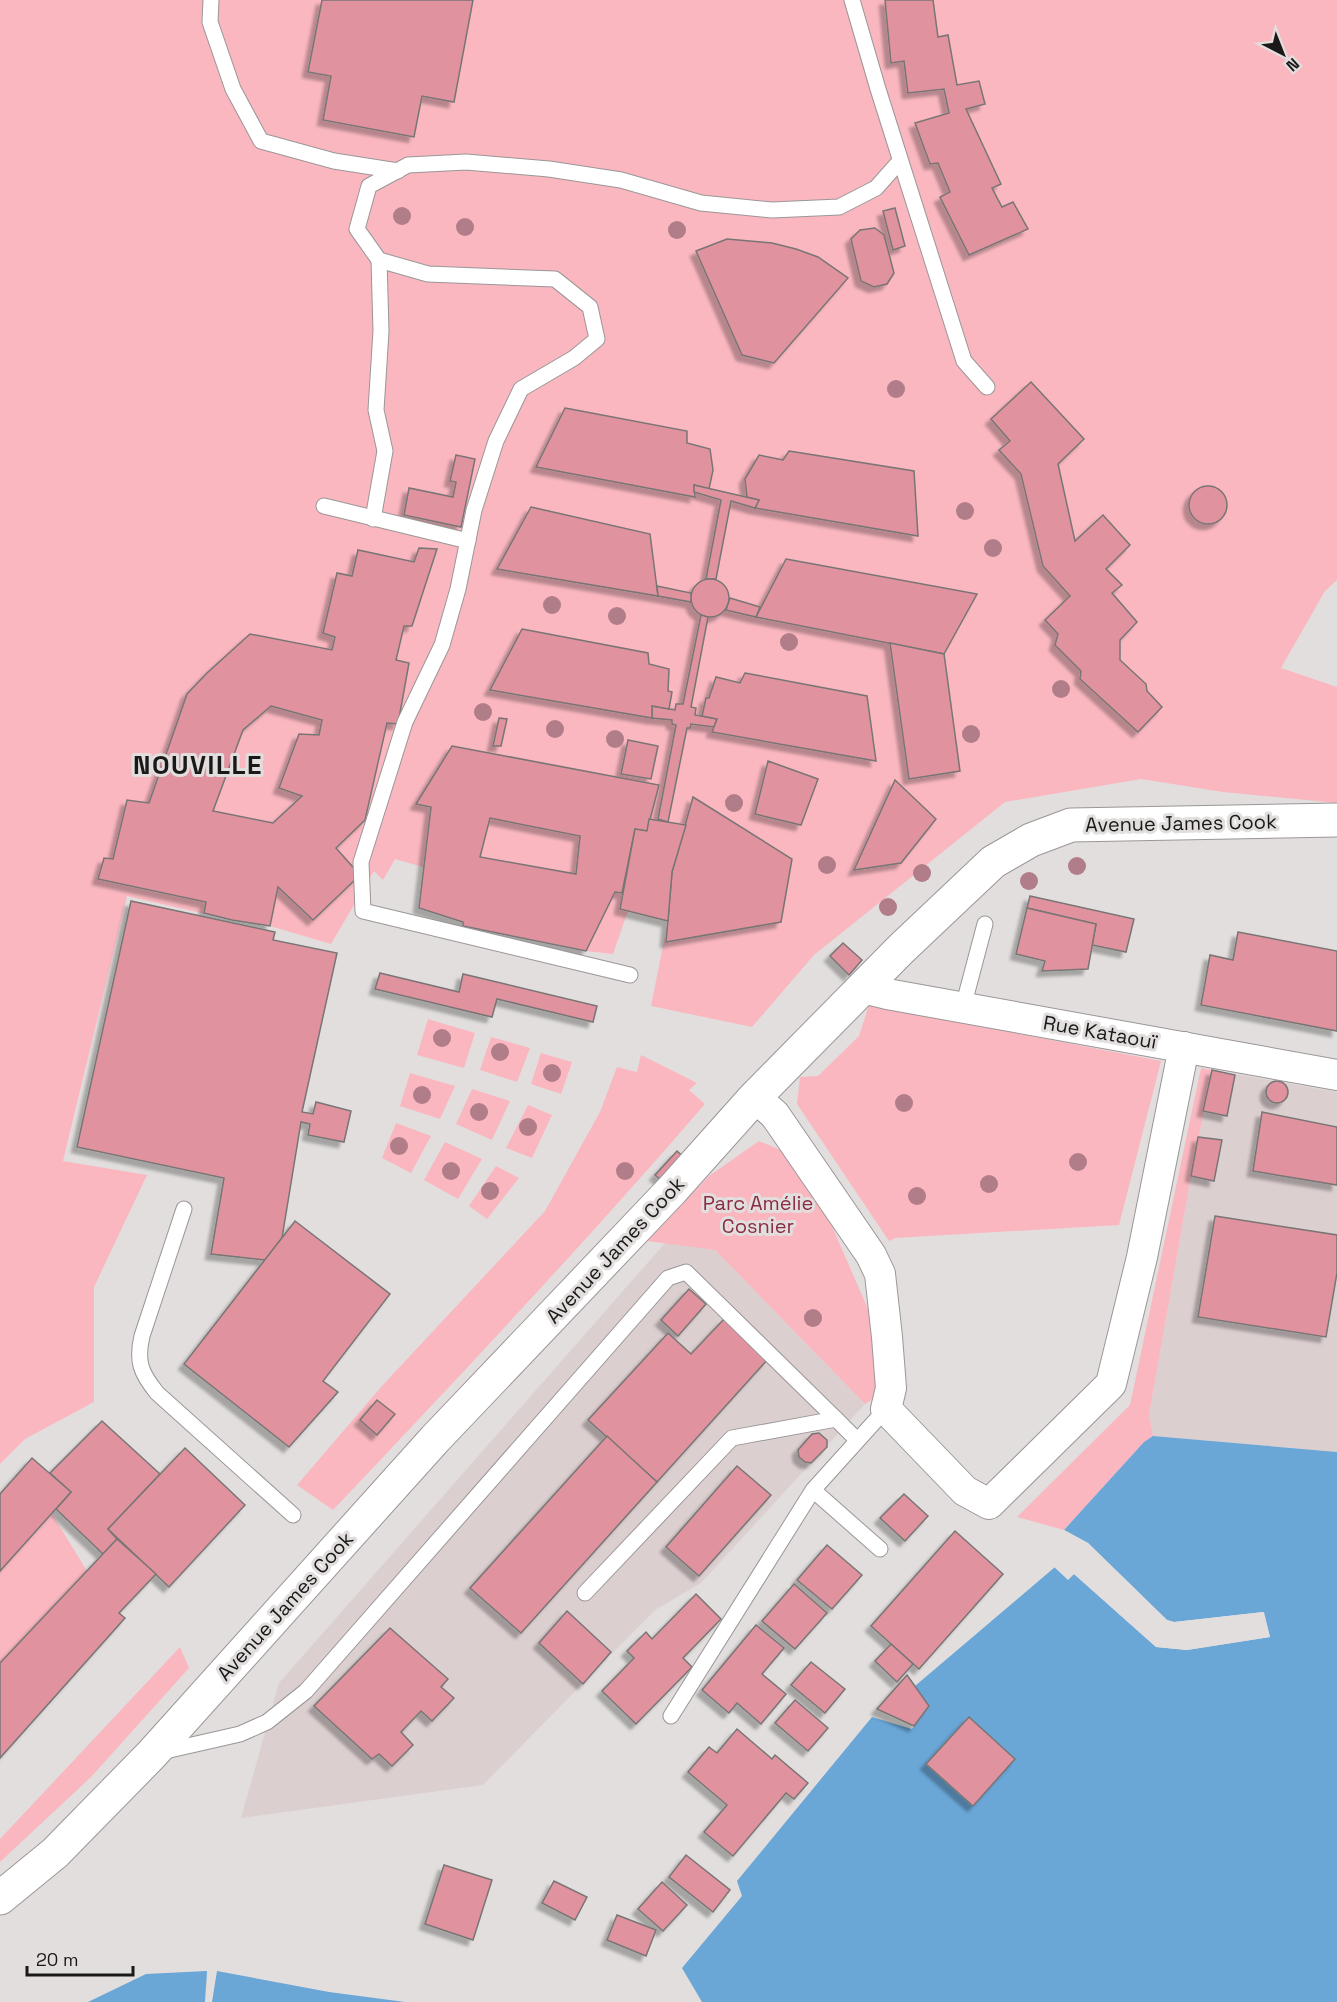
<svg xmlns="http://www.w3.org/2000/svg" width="1337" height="2002" font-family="'Space Grotesk',sans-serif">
	<defs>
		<filter id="shadow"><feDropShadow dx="-5.5" dy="5.5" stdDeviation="1.5" flood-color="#0004"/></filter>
	</defs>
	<rect width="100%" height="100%" fill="#e2dede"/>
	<g fill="#dccfd0">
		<path d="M1212,1070L1337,1092V1452L1153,1436L1149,1415L1191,1176Z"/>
		<path d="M665,1243L715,1250L865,1404L701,1583L655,1610L483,1785L241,1818L279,1683Z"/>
	</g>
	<g fill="#fab7c0">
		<path d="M0,0H1337V580L1325,591L1281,668L1337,687V803L1223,792L1141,779L1005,802L814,955L752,1027L651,1006L668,921L628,911L613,954L586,951L423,867L395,859L383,880L374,871L331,944L270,926L232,920L127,896L63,1161L147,1175L94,1287V1402L25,1439L0,1464Z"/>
		<path d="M869,1005L1161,1061L1119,1225L895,1238L889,1241L797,1104L800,1077L818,1076L859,1036Z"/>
		<path d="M428,1019L475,1033L464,1068L417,1055Z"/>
		<path d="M491,1037L530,1048L517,1082L480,1070Z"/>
		<path d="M541,1053L572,1062L561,1094L531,1084Z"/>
		<path d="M641,1055L697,1083L689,1090L705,1104C585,1243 459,1377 333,1510L297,1485L381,1387L545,1211L600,1112L617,1067L637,1072Z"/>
		<path d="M1201,1068L1212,1070L1191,1176L1149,1415L1153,1436L1144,1442L1064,1530L1017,1517L1130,1405Z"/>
		<path d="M410,1073L455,1086L440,1119L400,1106Z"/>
		<path d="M472,1089L510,1101L492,1140L456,1124Z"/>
		<path d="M528,1105L552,1115L532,1158L506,1148Z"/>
		<path d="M396,1123L431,1136L411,1173L382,1158Z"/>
		<path d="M759,1141L793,1155L827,1215L872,1318L882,1394L865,1404L715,1250L647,1241L709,1176Z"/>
		<path d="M445,1142L482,1159L458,1199L424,1180Z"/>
		<path d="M496,1166L519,1178L487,1219L469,1206Z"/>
		<path d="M52,1514L87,1571L0,1663V1571Z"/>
		<path d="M180,1647L189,1668L91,1777L0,1862V1839Z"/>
	</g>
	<g fill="#6aa6d6">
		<path d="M1153,1436L1337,1452V2002H702L682,1968L742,1896L737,1881L872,1717L912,1729L929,1706L915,1686L1055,1567L1068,1579L1074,1574L1156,1647L1187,1650L1270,1637L1263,1612L1174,1622L1167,1620L1088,1543L1064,1530L1144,1442Z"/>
		<path d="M207,1971L205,2002H88L146,1974Z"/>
		<path d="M217,1971L329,1992L405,2002H212Z"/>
	</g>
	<path fill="#e2dede" d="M1064,1530L1088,1543L1167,1620L1174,1622L1264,1612L1270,1637L1187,1650L1156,1647L1074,1574L1068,1580L1052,1565H1056L1068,1575L1072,1571H1075L1157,1644L1187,1647L1266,1635L1261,1616L1174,1625L1166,1623L1086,1545L1062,1533Z"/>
	<g fill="#e0939f" stroke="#797575" stroke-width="1.5" fill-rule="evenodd" filter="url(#shadow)">
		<path d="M322,0H473L454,102L422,96L414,137L323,120L331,76L308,72Z"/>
		<path d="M885,0H933L938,37L948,35L957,85L979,81L985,104L966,109L1001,184L992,188L1002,207L1013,202L1028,229L969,255L940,197L950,192L938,163L930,164L915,123L949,113L944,89L908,93L904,61L891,63Z"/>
		<path d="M895,208L905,246L893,250L883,211Z"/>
		<path d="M875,228L884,235L894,273L887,284L874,287L861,281L851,239L860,230Z"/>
		<path d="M727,239L772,243L796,249L818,257L848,278L774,363L742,355L696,251Z"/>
		<path d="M1031,382L1084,439L1058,464L1075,541L1103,515L1130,545L1106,569L1122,585L1112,593L1137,622L1120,640V660L1146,684L1147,691L1162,707L1138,732L1080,679L1081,671L1055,645L1058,634L1045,620L1070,596L1043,566L1021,474L999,450L1010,441L991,419Z"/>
		<path d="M565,408L687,431V443L710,449L713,470L709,489L694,485L695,497L536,467Z"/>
		<path d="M789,451L914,471L918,536L755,508L759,500L747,497L745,479L759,455L783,460Z"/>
		<path d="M456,455L475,459L461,527L404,515L409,488L453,497L456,482L450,481Z"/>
		<path d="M694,485L759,500L755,508L731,501L716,579H706L721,500L694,492Z"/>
		<circle cx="1208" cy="505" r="19"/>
		<path d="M531,507L650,534L658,596L497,569Z"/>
		<path d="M419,548L437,549L412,626H404L396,660L409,663L398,724L387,723L365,820L336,848L360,875L313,920L278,887L270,926L232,920L204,913L206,902L98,879L104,858L113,859L127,800L149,803L187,694L207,673L250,634L332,650L335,637L323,633L337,573L352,576L358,550L414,562ZM271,706L322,720L319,735L299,734L279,788L302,796L273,823L213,811L243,730Z"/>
		<path d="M786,559L977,594L944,654L756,617Z"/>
		<circle cx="710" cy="598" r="19"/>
		<path d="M657,586L691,593V602L658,596Z"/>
		<path d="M730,598L760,607L756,617L726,610Z"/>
		<path d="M701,615L708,617L691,707L696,708L695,715L717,719L714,727L691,724L690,728H687L668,822L658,819L676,725L672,724V720L652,718V706L675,710L676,704H683Z"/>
		<path d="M522,629L648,653L649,664L669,669L668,691L672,692L669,709L652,706V718L490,690Z"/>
		<path d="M890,643L944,654L960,771L909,779Z"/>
		<path d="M745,673L867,696L876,761L712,732L717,719L702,716L706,698H709L716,677L740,683Z"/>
		<path d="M499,718L507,719L501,746H493Z"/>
		<path d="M628,740L658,746L651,779L621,774Z"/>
		<path d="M452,746L659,785L647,831L635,829L622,893L615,892L586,951L463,926V922L419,908L431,807L416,804ZM490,818L580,836L576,874L480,857Z"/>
		<path d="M768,761L818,779L801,825L755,814Z"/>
		<path d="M895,780L936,819L901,863L854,870Z"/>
		<path d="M693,797L792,859L781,922L666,942L672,872Z"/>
		<path d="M649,819L686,825L672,872L668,921L620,909L635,829L647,831Z"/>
		<path d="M1030,896L1134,919L1126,952L1092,945L1096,924L1027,908Z"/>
		<path d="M131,901L275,932L273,940L337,953L302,1112L313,1114L316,1102L351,1111L344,1142L308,1135L310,1124L301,1122L282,1238L265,1260L211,1254L224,1178L77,1147Z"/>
		<path d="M1027,908L1096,924L1088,969L1042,971L1045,961L1016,954Z"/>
		<path d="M1238,932L1337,951V1031L1201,1005L1210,955L1233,960Z"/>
		<path d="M843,943L862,960L849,975L830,956Z"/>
		<path d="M380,973L459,992L463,974L597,1006L593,1022L497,999L492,1017L375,989Z"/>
		<path d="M1212,1070L1235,1075L1227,1116L1203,1111Z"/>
		<circle cx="1277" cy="1092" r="11"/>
		<path d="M1262,1112L1337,1127V1185L1253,1171Z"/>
		<path d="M1198,1137L1222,1140L1214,1181L1191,1176Z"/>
		<path d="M677,1151L687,1160L665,1183L655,1175Z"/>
		<path d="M1215,1216L1337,1235V1273L1326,1337L1198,1317Z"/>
		<path d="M295,1221L390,1294L323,1381L338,1392L289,1447L184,1364Z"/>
		<path d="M689,1289L706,1304L678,1336L661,1320Z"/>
		<path d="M724,1319L768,1359L657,1482L588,1420L668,1333L691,1354Z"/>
		<path d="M377,1400L395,1414L377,1435L360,1420Z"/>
		<path d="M102,1421L160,1474L108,1529L117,1539L103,1554L56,1509L71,1492L50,1473Z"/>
		<path d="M819,1433L827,1440V1447L811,1463L805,1462L799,1457L798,1450L812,1434Z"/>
		<path d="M607,1436L657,1482L521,1633L470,1588Z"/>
		<path d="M185,1448L245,1505L169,1587L108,1529Z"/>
		<path d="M32,1458L71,1492L0,1571V1494Z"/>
		<path d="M737,1466L771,1495L699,1576L666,1547Z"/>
		<path d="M904,1494L928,1516L905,1541L880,1518Z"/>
		<path d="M955,1531L1003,1574L919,1669L871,1626Z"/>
		<path d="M117,1539L156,1574L119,1613L125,1618L0,1758V1663Z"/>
		<path d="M827,1545L862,1575L832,1609L797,1580Z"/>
		<path d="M794,1584L827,1613L795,1649L762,1621Z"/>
		<path d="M696,1594L721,1619L683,1658L692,1667L636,1724L602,1691L634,1658L627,1651L646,1632L652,1639Z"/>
		<path d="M567,1611L611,1652L583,1684L539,1643Z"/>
		<path d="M756,1625L784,1648L762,1674L786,1694L761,1724L737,1703L729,1713L702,1690Z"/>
		<path d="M390,1628L448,1679L441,1687L454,1698L432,1721L421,1711L401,1732L413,1745L392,1766L379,1754L372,1759L314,1706Z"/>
		<path d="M891,1644L913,1664L897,1682L875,1661Z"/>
		<path d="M811,1662L845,1689L825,1713L791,1685Z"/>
		<path d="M907,1675L929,1706L914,1726L877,1709Z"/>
		<path d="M795,1700L828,1728L808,1751L775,1723Z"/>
		<path d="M969,1717L1015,1759L973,1806L926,1764Z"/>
		<path d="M737,1729L772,1759L775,1755L808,1783L794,1799L786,1793L733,1856L704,1832L727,1805L688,1772L709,1747L717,1753Z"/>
		<path d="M686,1855L730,1890L713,1912L669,1877Z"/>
		<path d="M444,1865L492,1880L473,1940L425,1924Z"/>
		<path d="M554,1881L587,1897L575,1920L542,1903Z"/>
		<path d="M662,1882L687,1905L663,1931L638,1909Z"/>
		<path d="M617,1915L656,1930L646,1956L607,1940Z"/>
	</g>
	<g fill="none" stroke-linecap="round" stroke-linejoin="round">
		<g stroke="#9b9697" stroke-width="17">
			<g id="service">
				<path d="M211,0L210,22L233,89L261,141L334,161L398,171"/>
				<path d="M852,0L878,89L964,361L987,387"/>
				<path d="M324,506L468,541"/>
				<path d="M373,519L385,451L376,410L381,331L379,260"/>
				<path d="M630,975L363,911L361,862L405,722L442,645L458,589L474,510L496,441L521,389L574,358L597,339L590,307L555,279L428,274L379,260L357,229L369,186L408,165L466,162L549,169L621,180L701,203L772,210L839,207L876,188L900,161"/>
				<path d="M963,1007L985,924"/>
				<path d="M184,1209L142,1336C136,1362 141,1373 157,1393L293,1515"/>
				<path d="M880,1549L813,1490L886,1409"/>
				<path d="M585,1593L732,1438L836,1419L857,1440"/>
				<path d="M671,1716L813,1490"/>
				<path d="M161,1752L240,1734L267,1722L306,1691L668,1278L686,1272L836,1419"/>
			</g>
		</g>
		<g stroke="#9b9697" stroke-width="32">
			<g id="minor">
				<path d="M863,988L887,994L1337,1075"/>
				<path d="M755,1097L775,1115L871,1255L880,1274L887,1337L891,1388L886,1409L965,1491L989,1504L1111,1384L1142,1257L1184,1047"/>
			</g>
		</g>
		<g stroke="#9b9697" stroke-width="35">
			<path id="secondary" d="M0,1898L55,1853L152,1754L435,1439L672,1190L755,1097L901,949L993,862L1031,840L1071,825L1337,820"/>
		</g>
		<use href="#service" stroke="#fff" stroke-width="15"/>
		<use href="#minor" stroke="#fff" stroke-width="30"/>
		<use href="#secondary" stroke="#fff" stroke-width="33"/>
	</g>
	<g fill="#b07d88">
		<circle cx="402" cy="216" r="9"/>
		<circle cx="465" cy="227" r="9"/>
		<circle cx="677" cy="230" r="9"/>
		<circle cx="896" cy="389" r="9"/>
		<circle cx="965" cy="511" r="9"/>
		<circle cx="993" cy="548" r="9"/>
		<circle cx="552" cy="605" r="9"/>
		<circle cx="617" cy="616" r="9"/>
		<circle cx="789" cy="642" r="9"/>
		<circle cx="1061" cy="689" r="9"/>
		<circle cx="483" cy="712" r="9"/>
		<circle cx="555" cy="729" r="9"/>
		<circle cx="971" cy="734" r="9"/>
		<circle cx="615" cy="739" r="9"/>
		<circle cx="734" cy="803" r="9"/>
		<circle cx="827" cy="865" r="9"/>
		<circle cx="1077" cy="866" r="9"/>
		<circle cx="922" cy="873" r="9"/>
		<circle cx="1029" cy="881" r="9"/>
		<circle cx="888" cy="907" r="9"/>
		<circle cx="442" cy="1038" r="9"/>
		<circle cx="500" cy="1052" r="9"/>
		<circle cx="552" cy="1073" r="9"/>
		<circle cx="422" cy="1095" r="9"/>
		<circle cx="904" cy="1103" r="9"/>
		<circle cx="479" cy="1112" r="9"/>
		<circle cx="528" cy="1127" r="9"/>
		<circle cx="399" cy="1146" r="9"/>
		<circle cx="1078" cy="1162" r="9"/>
		<circle cx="451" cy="1171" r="9"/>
		<circle cx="625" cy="1171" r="9"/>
		<circle cx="989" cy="1184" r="9"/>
		<circle cx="490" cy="1191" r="9"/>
		<circle cx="917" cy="1196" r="9"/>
		<circle cx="813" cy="1318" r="9"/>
	</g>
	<g text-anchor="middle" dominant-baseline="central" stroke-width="6" stroke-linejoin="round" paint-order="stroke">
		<g font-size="20" fill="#1a1818" stroke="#e2dede">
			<text transform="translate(1181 823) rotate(-1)">Avenue James Cook</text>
			<text transform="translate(1100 1032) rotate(10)">Rue Kataouï</text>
			<text transform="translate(615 1250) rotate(-47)">Avenue James Cook</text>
			<text transform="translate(285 1606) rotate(-48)">Avenue James Cook</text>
		</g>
		<g font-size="20" fill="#882d42" stroke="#e2dede">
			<text x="758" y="1203">Parc Amélie<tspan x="758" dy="23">Cosnier</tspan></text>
		</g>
		<g font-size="26" font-weight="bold" letter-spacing="1.5" fill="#1a1818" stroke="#e2dede">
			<text x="198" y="765">NOUVILLE</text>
		</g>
	</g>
	<g transform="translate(1283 54) rotate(138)" stroke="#e2dede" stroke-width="4.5" paint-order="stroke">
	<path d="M0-4.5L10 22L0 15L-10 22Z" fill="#1a1818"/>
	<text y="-9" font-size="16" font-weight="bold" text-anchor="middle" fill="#1a1818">N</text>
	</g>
	<path d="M27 1966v9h106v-9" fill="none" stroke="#1a1818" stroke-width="3"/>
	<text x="36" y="1966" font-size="18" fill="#1a1818" stroke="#e2dede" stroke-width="4.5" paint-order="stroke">20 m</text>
</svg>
